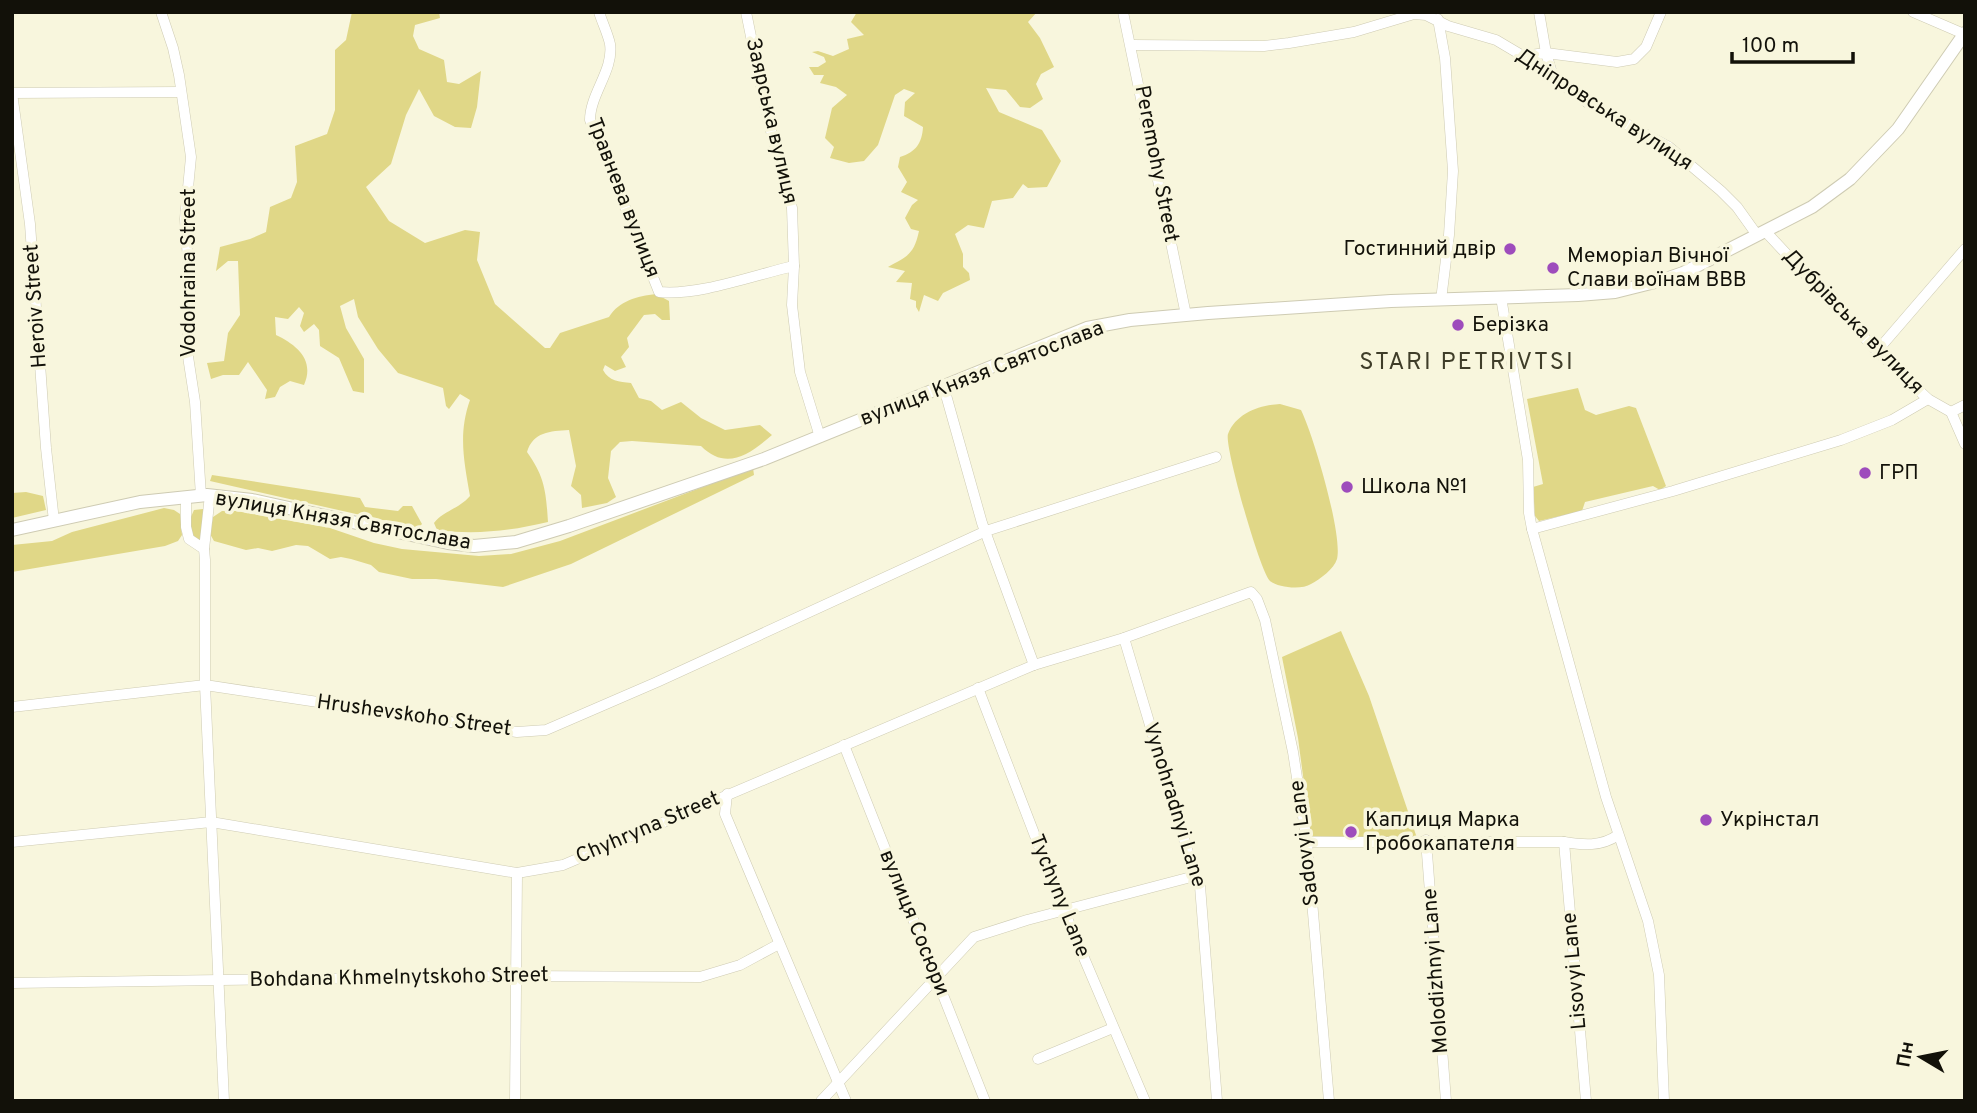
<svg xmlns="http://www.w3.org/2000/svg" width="1977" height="1113" font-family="Overpass,sans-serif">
	<rect width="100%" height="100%" fill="#f8f6dd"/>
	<g fill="#e0d787">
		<path d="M352,12H439L440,18L415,25L413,36L419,49L444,60L447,82L459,84L481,71L477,107L471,128L455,127L434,116L419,89L406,115L391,164L366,187L389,221L425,243L465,230L480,232L477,260L495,304L545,348H550L560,333L609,317C619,301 637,296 656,294L669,301L670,320H662L655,314L644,315L627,338L629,347L621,357L626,367L615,371L605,365L603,370C609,381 619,382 631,383L639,398L651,401L662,410L681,402L701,418L725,430L760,425L772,435C749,455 726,471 701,446L632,441L620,442L611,451L608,478L616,497L607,503L582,508L581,495L571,486L576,466L569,430C550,431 533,432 527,452C545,477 546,492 548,522C510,531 476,535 437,530L434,523C443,511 459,509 470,496C464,461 458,434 470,400L460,394L449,409L446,406L443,388L398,373L378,349L358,317L354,299L340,306L346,328L364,359V393L353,391L339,358L320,346L319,330L314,324L304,332L300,326L304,313L299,307L288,319L275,317L276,335C297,345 315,360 304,385L290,381L280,387L275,397L265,399L267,390L248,362L239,375H223L211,379L207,363L224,361L228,333L240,315L238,261H228L216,271L220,247L250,239L266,232L270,207L291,198L297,182L295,146L327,134L335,110V50L346,40Z"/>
		<path d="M857,12H1037L1028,22L1040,38L1054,67L1041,74L1036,84L1043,99L1030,108L1020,107L1006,90L986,88L999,112L1042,130L1061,161L1047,187L1028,188L1023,184L1013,198L992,201L984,228L968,225L955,234L963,254V267L969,273L970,280L943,293L938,301L924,295L919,312L916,307V301L910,299L912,283L896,282L905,271L888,267C908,256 914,254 919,231L911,229L905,218L912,205L918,200L901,192L907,182L898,167L900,157C916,152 922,143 923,127L904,116L905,102L915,93L904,89L895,95L878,145L864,161L849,163L830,158L834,147L825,138L832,108L847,95L836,87L820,83L824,75H814L809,67H818L826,62L824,57L812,52L818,51L833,56L849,49L847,39L864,35L851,22Z"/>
		<path d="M1578,388L1585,410L1596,415L1629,406L1636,408L1666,486L1660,490L1653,486L1585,502L1582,511L1539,521L1535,516L1533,487L1543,484L1527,399Z"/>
		<path d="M1280,404L1301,410C1313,434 1343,535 1337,559C1334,569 1320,579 1311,584C1302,590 1279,588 1270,581C1260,572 1224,445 1228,434C1236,413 1260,405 1280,404Z"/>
		<path d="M753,468L754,475L571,564L503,587L436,579H412L379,572L371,565L351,559L341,557L330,559L308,546L296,545L272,551L258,548L246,550L214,541L210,534L213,517L222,511H236L330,528L374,543L402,549L479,556L511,554L560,541Z"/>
		<path d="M212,475L360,498L365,507L398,511L403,506H412L422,524L418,528L210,481Z"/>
		<path d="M26,492L43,496L46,510L12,518V493Z"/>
		<path d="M164,508L174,510L180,514L182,535L178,541L165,546L12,572V545L52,541L72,532Z"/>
		<path d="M203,509L202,541L196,540L190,533V519L194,510Z"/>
		<path d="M1341,631L1369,696L1417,838L1311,836L1298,738L1282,657Z"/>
	</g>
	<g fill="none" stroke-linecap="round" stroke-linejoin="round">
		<g stroke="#cecbb3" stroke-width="11">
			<g id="minor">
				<path d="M161,12L173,48L179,75L191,157L185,219L191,299L187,350L195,402L201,496"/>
				<path d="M599,12C602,22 608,34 610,44C614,70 590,94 590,120L659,292C699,296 754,275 794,266"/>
				<path d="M746,12L768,120L792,208L794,266L792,305L800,372L820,437"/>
				<path d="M1123,12L1186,315"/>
				<path d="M1539,12L1546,53L1554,80"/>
				<path d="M1913,12L1964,34"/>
				<path d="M1438,19L1445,58L1453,171L1449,235L1441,300"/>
				<path d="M1132,45L1264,46L1289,43L1354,32L1414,14L1426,15L1448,26L1496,40L1523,56L1588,103L1669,147L1721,191L1737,207L1757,235"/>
				<path d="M1523,56L1546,53L1617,62L1634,59L1646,47L1661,12"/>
				<path d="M12,93L30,224L46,448L54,521"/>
				<path d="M12,93L181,92"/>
				<path d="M1765,231L1877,351L1928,399L1951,412L1965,444"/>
				<path d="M1501,297L1528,460L1529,513L1532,529L1606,797L1648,921L1659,975L1664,1101"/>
				<path d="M1877,351L1965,249"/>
				<path d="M944,388L982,523L1034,665"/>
				<path d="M1951,412L1965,405"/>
				<path d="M186,497V527L189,539L204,549L205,560V685L224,1101"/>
				<path d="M1532,529L1673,491L1841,440L1892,420L1928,399"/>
				<path d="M204,549L210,495"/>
				<path d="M1124,638L1195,876L1200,886L1217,1101"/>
				<path d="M978,688L1064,911L1145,1101"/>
				<path d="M12,707L205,685L517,732L546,730L657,682L986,531L1216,457"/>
				<path d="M844,745L985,1101"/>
				<path d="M727,794L725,814L846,1101"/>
				<path d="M1426,840L1446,1101"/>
				<path d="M12,842L211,822L517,873L563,865L1034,665L1124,638L1251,592L1257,599L1265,620L1293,752L1307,842L1329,1101"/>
				<path d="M1307,842H1564C1583,845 1601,847 1618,835"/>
				<path d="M1564,842L1586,1101"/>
				<path d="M12,983L516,976L700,977L740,965L779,944"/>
				<path d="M1038,1059L1113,1028"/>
				<path d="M515,1101L517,873"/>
				<path d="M821,1101L974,937L1027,920L1195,876"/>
			</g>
		</g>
		<g stroke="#cecbb3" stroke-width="14">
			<path id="major" d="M12,530L140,502L207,495L252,500L448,543L474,546L516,542L569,526L764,459L1087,328L1130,320L1208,313L1391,301L1578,295L1615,292L1663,280L1683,273L1812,207L1850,179L1898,129L1965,33"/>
		</g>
		<use href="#minor" stroke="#fff" stroke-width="10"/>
		<use href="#major" stroke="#fff" stroke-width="12"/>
	</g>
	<g fill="#9e4cbc" stroke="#f8f6dd" stroke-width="2.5">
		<circle cx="1510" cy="249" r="7"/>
		<circle cx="1553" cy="268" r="7"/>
		<circle cx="1458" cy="325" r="7"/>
		<circle cx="1865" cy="473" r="7"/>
		<circle cx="1347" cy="487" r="7"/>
		<circle cx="1706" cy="820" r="7"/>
		<circle cx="1351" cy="832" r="7"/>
	</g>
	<g text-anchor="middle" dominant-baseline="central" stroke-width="7" stroke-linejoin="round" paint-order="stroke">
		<g font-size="21" fill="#121109" stroke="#f8f6dd">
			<text transform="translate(1604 110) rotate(33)">Дніпровська вулиця</text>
			<text transform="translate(771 121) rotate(77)">Заярська вулиця</text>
			<text transform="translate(1156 164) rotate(79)">Peremohy Street</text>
			<text transform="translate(623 198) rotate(69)">Травнева вулиця</text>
			<text transform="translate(189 273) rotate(-90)">Vodohraina Street</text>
			<text transform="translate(36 306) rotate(-94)">Heroiv Street</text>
			<text transform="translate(1853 322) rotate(46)">Дубрівська вулиця</text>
			<text transform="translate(982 374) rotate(-21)">вулиця Князя Святослава</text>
			<text transform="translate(343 521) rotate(10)">вулиця Князя Святослава</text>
			<text transform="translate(414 716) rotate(8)">Hrushevskoho Street</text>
			<text transform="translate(1174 805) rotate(73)">Vynohradnyi Lane</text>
			<text transform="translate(648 828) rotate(-23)">Chyhryna Street</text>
			<text transform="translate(1305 843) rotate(-97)">Sadovyi Lane</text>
			<text transform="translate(1059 896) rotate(68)">Tychyny Lane</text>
			<text transform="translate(914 923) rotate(68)">вулиця Сосюри</text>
			<text transform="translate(1436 971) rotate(-94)">Molodizhnyi Lane</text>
			<text transform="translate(1575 971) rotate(-95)">Lisovyi Lane</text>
			<text transform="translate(399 978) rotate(-1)">Bohdana Khmelnytskoho Street</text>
		</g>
		<g font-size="21" fill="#121109" stroke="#f8f6dd" text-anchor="start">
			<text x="1496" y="249" text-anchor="end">Гостинний двір</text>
			<text x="1567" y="256">Меморіал Вічної<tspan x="1567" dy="24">Слави воїнам ВВВ</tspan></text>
			<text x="1472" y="325">Берізка</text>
			<text x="1879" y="473">ГРП</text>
			<text x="1361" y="487">Школа №1</text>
			<text x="1365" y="820">Каплиця Марка<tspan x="1365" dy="24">Гробокапателя</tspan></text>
			<text x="1720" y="820">Укрінстал</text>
		</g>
		<g font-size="24" letter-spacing="2" fill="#3f3d29" stroke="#f8f6dd">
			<text x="1467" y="363">STARI PETRIVTSI</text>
		</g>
	</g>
	<rect width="1977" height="1113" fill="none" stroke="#121109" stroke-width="28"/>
	<g transform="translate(1921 1057) rotate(280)" stroke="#f8f6dd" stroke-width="5" paint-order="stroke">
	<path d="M0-5L12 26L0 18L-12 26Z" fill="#121109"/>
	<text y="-10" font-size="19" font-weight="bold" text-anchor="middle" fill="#121109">Пн</text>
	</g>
	<path d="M1732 52v10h121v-10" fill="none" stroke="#121109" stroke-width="3.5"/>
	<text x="1742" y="52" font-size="21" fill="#121109" stroke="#f8f6dd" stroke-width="5" paint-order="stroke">100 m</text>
</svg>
